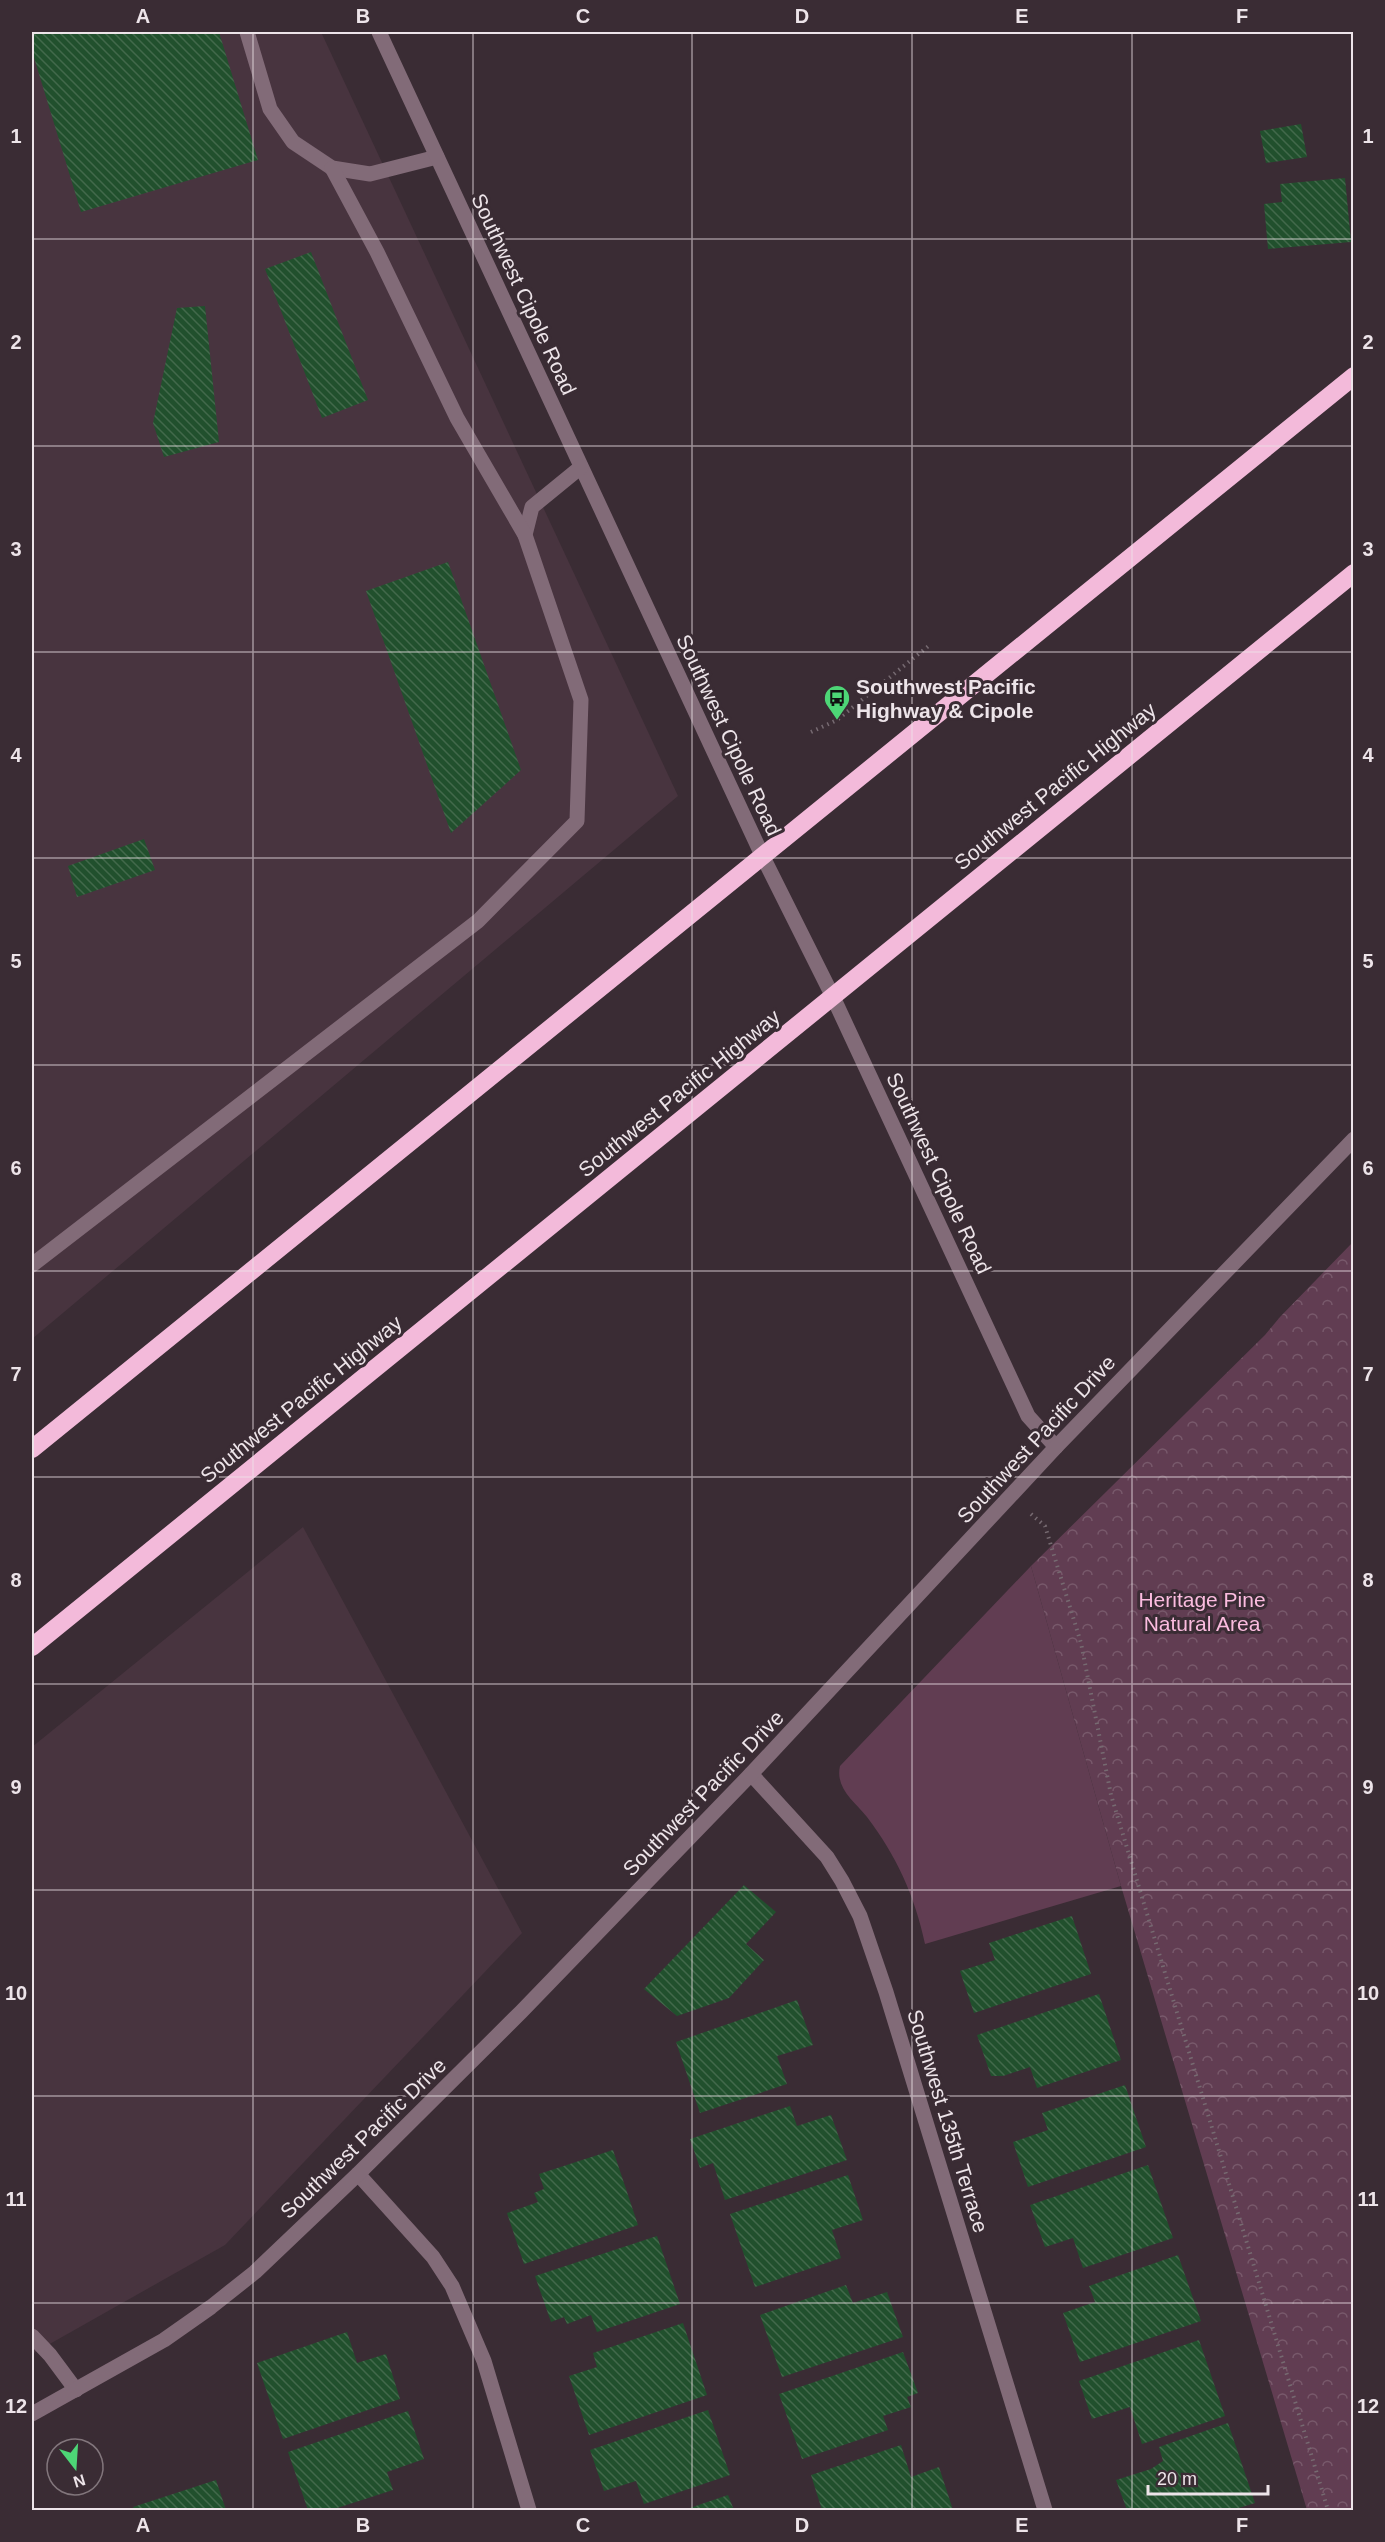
<svg xmlns="http://www.w3.org/2000/svg" width="1385" height="2542" font-family="Helvetica,sans-serif">
	<defs>
		<pattern id="forest-crowns" width="20" height="18" patternUnits="userSpaceOnUse" patternTransform="scale(1.5)"><rect width="20" height="18" fill="#613d52"/><path d="M2 6a3 3 0 1 1 6 0M12 15a3 3 0 1 1 6 0" fill="none" stroke="#78596b"/></pattern>
		<pattern id="building-back-hatch" width="6" height="6" patternUnits="userSpaceOnUse" patternTransform="scale(1.5)"><rect width="6" height="6" fill="#21502d"/><path d="M-1 5l2 2M0 0l6 6M5-1l2 2" fill="none" stroke="#42694b"/></pattern>
	</defs>
	<rect width="100%" height="100%" fill="#3a2c34"/>
	<g fill="#48343f">
		<path d="M32,32H321L678,796L32,1339Z"/>
		<path d="M303,1527L522,1933L225,2245L32,2354V1747Z"/>
	</g>
	<path fill="#613d52" d="M1031,1566L1121,1886L925,1944C915,1896 896,1855 867,1817C854,1801 835,1788 840,1766Z"/>
	<path fill="url(#forest-crowns)" d="M1353,1242L1354,2510H1307L1121,1886L1031,1566L1265,1335L1280,1317Z"/>
	<g fill="url(#building-back-hatch)">
		<path d="M32,32H219L258,160L81,212L32,51Z"/>
		<path d="M1301,124L1307,157L1266,163L1260,131Z"/>
		<path d="M1345,178L1351,242L1268,249L1264,204L1282,202L1280,184Z"/>
		<path d="M311,252L368,400L322,418L265,269Z"/>
		<path d="M205,306L219,442L164,457L153,423L177,308Z"/>
		<path d="M448,562L521,770L451,833L366,591Z"/>
		<path d="M144,839L155,870L77,897L68,866Z"/>
		<path d="M744,1885L776,1912L746,1944L764,1960L729,1998L677,2016L644,1989Z"/>
		<path d="M1072,1916L1091,1974L974,2013L960,1971L995,1960L989,1943Z"/>
		<path d="M1099,1994L1121,2060L1037,2088L1030,2067L1003,2076H991L977,2035Z"/>
		<path d="M797,2000L813,2045L777,2056L787,2084L700,2113L676,2042Z"/>
		<path d="M1125,2085L1146,2147L1028,2187L1013,2142L1048,2130L1042,2113Z"/>
		<path d="M790,2106L797,2126L831,2115L847,2160L725,2200L713,2163L700,2168L690,2139Z"/>
		<path d="M613,2150L638,2225L524,2264L507,2213L538,2202L534,2193L544,2189L539,2174Z"/>
		<path d="M1148,2165L1173,2238L1083,2268L1073,2238L1045,2247L1030,2205Z"/>
		<path d="M848,2175L863,2220L832,2230L841,2258L755,2287L730,2214Z"/>
		<path d="M657,2236L680,2304L597,2332L591,2315L567,2324L564,2317L551,2322L535,2276Z"/>
		<path d="M1178,2255L1201,2321L1080,2362L1063,2313L1095,2302L1089,2286Z"/>
		<path d="M846,2285L853,2303L887,2292L903,2337L782,2377L760,2315Z"/>
		<path d="M683,2323L707,2395L589,2435L569,2376L597,2367L593,2353Z"/>
		<path d="M347,2332L357,2363L386,2354L400,2399L283,2439L257,2363Z"/>
		<path d="M1199,2340L1225,2416L1142,2444L1130,2407L1092,2419L1079,2381Z"/>
		<path d="M903,2352L918,2393L907,2397L911,2407L883,2416L888,2430L802,2459L779,2394Z"/>
		<path d="M708,2410L730,2475L644,2504L636,2481L604,2491L590,2450Z"/>
		<path d="M408,2411L424,2459L387,2472L393,2490L331,2510H308L288,2452Z"/>
		<path d="M1228,2423L1255,2503L1232,2510H1127L1116,2480L1151,2469L1163,2461L1159,2447Z"/>
		<path d="M901,2445L911,2477L939,2467L953,2510H822L811,2475Z"/>
		<path d="M216,2480L226,2510H134L133,2507Z"/>
		<path d="M728,2495L734,2510H684Z"/>
	</g>
	<g fill="none" stroke-linecap="round" stroke-linejoin="round">
		<g stroke="#766a71" stroke-width="4" stroke-dasharray="1.5 4.5" stroke-linecap="butt">
			<path d="M811,732L837,720L931,644"/>
			<path d="M1031,1514L1045,1526L1081,1643L1111,1795L1328,2510"/>
		</g>
		<g stroke="#826b78" stroke-width="15">
			<path d="M247,32L270,109L293,142L332,168L370,174L437,157"/>
			<path d="M379,32L762,855L833,997L1028,1416L1056,1447"/>
			<path d="M525,535L532,507L581,467"/>
			<path d="M32,1265L478,921L577,821L581,700L525,535L457,418L377,252L332,168"/>
			<path d="M751,1774L827,1857L842,1881L860,1916L886,1992L1045,2510"/>
			<path d="M358,2174L433,2257L452,2286L484,2361L529,2510"/>
			<path d="M32,2336L50,2355L76,2390"/>
			<path d="M32,2414L164,2340L211,2307L255,2272L358,2174L521,2012L751,1774L1056,1447L1354,1139"/>
		</g>
		<g stroke="#f3bada" stroke-width="18">
			<path d="M32,1449L1354,376"/>
			<path d="M32,1647L1354,573"/>
		</g>
	</g>
	<path fill="none" stroke="#ede4e9" stroke-width="1.5" stroke-opacity="0.55" d="M253,32V2510M473,32V2510M692,32V2510M912,32V2510M1132,32V2510M32,239H1354M32,446H1354M32,652H1354M32,858H1354M32,1065H1354M32,1271H1354M32,1477H1354M32,1684H1354M32,1890H1354M32,2096H1354M32,2303H1354"/>
	<defs>
		<g id="bus-pin" transform="scale(1.35)"><path d="M0 17L-7.5 6A9.5 9.5 0 1 1 7.5 6Z" fill="#4dd676" stroke="#3a2c34"/><path d="M-5-6H5V4H4V6H2V4H-2V6H-4V4H-5ZM-3.5-4V0h7V-4ZM-3.5 1.2v1.5H-2V1.2ZM2 1.2v1.5H3.5V1.2Z" fill="#111"/></g>
	</defs>
	<g fill-rule="evenodd">
		<use href="#bus-pin" x="837" y="698"/>
	</g>
	<g text-anchor="middle" dominant-baseline="central" stroke-width="6" stroke-linejoin="round" paint-order="stroke">
		<g font-size="21" fill="#ede4e9" stroke="#3a2c34">
			<text transform="translate(524 294) rotate(65)">Southwest Cipole Road</text>
			<text transform="translate(729 735) rotate(65)">Southwest Cipole Road</text>
			<text transform="translate(1055 786) rotate(-39)">Southwest Pacific Highway</text>
			<text transform="translate(679 1093) rotate(-39)">Southwest Pacific Highway</text>
			<text transform="translate(939 1173) rotate(65)">Southwest Cipole Road</text>
			<text transform="translate(301 1399) rotate(-39)">Southwest Pacific Highway</text>
			<text transform="translate(1036 1439) rotate(-47)">Southwest Pacific Drive</text>
			<text transform="translate(703 1793) rotate(-46)">Southwest Pacific Drive</text>
			<text transform="translate(948 2121) rotate(73)">Southwest 135th Terrace</text>
			<text transform="translate(363 2138) rotate(-44)">Southwest Pacific Drive</text>
		</g>
		<g font-size="21" font-weight="bold" fill="#ede4e9" stroke="#3a2c34" text-anchor="start">
			<text x="856" y="686">Southwest Pacific<tspan x="856" dy="24">Highway &amp; Cipole</tspan></text>
		</g>
		<g font-size="21" fill="#fbbcdf" stroke="#3a2c34">
			<text x="1202" y="1599">Heritage Pine<tspan x="1202" dy="24">Natural Area</tspan></text>
		</g>
	</g>
	<rect width="1385" height="2542" fill="none" stroke="#3a2c34" stroke-width="66"/>
	<g transform="translate(75 2467) rotate(163)"><circle r="28" fill="#3a2c34" stroke="#82767c" stroke-width="1.5"/>
	<path d="M0-4.5L10 22L0 15L-10 22Z" fill="#4dd676"/>
	<text y="-9" font-size="16" font-weight="bold" text-anchor="middle" fill="#ede4e9">N</text>
	</g>
	<path d="M1148 2485v9h120v-9" fill="none" stroke="#ede4e9" stroke-width="3"/>
	<text x="1157" y="2485" font-size="18" fill="#ede4e9" stroke="#3a2c34" stroke-width="4.5" paint-order="stroke">20 m</text>
	<rect x="33" y="33" width="1319" height="2476" fill="none" stroke="#ede4e9" stroke-width="2"/>
	<g font-size="20" text-anchor="middle" font-weight="bold" fill="#ede4e9">
		<text x="143" y="23">A</text>
		<text x="363" y="23">B</text>
		<text x="583" y="23">C</text>
		<text x="802" y="23">D</text>
		<text x="1022" y="23">E</text>
		<text x="1242" y="23">F</text>
		<text x="16" y="143">1</text>
		<text x="1368" y="143">1</text>
		<text x="16" y="349">2</text>
		<text x="1368" y="349">2</text>
		<text x="16" y="556">3</text>
		<text x="1368" y="556">3</text>
		<text x="16" y="762">4</text>
		<text x="1368" y="762">4</text>
		<text x="16" y="968">5</text>
		<text x="1368" y="968">5</text>
		<text x="16" y="1175">6</text>
		<text x="1368" y="1175">6</text>
		<text x="16" y="1381">7</text>
		<text x="1368" y="1381">7</text>
		<text x="16" y="1587">8</text>
		<text x="1368" y="1587">8</text>
		<text x="16" y="1794">9</text>
		<text x="1368" y="1794">9</text>
		<text x="16" y="2000">10</text>
		<text x="1368" y="2000">10</text>
		<text x="16" y="2206">11</text>
		<text x="1368" y="2206">11</text>
		<text x="16" y="2413">12</text>
		<text x="1368" y="2413">12</text>
		<text x="143" y="2532">A</text>
		<text x="363" y="2532">B</text>
		<text x="583" y="2532">C</text>
		<text x="802" y="2532">D</text>
		<text x="1022" y="2532">E</text>
		<text x="1242" y="2532">F</text>
	</g>
</svg>
